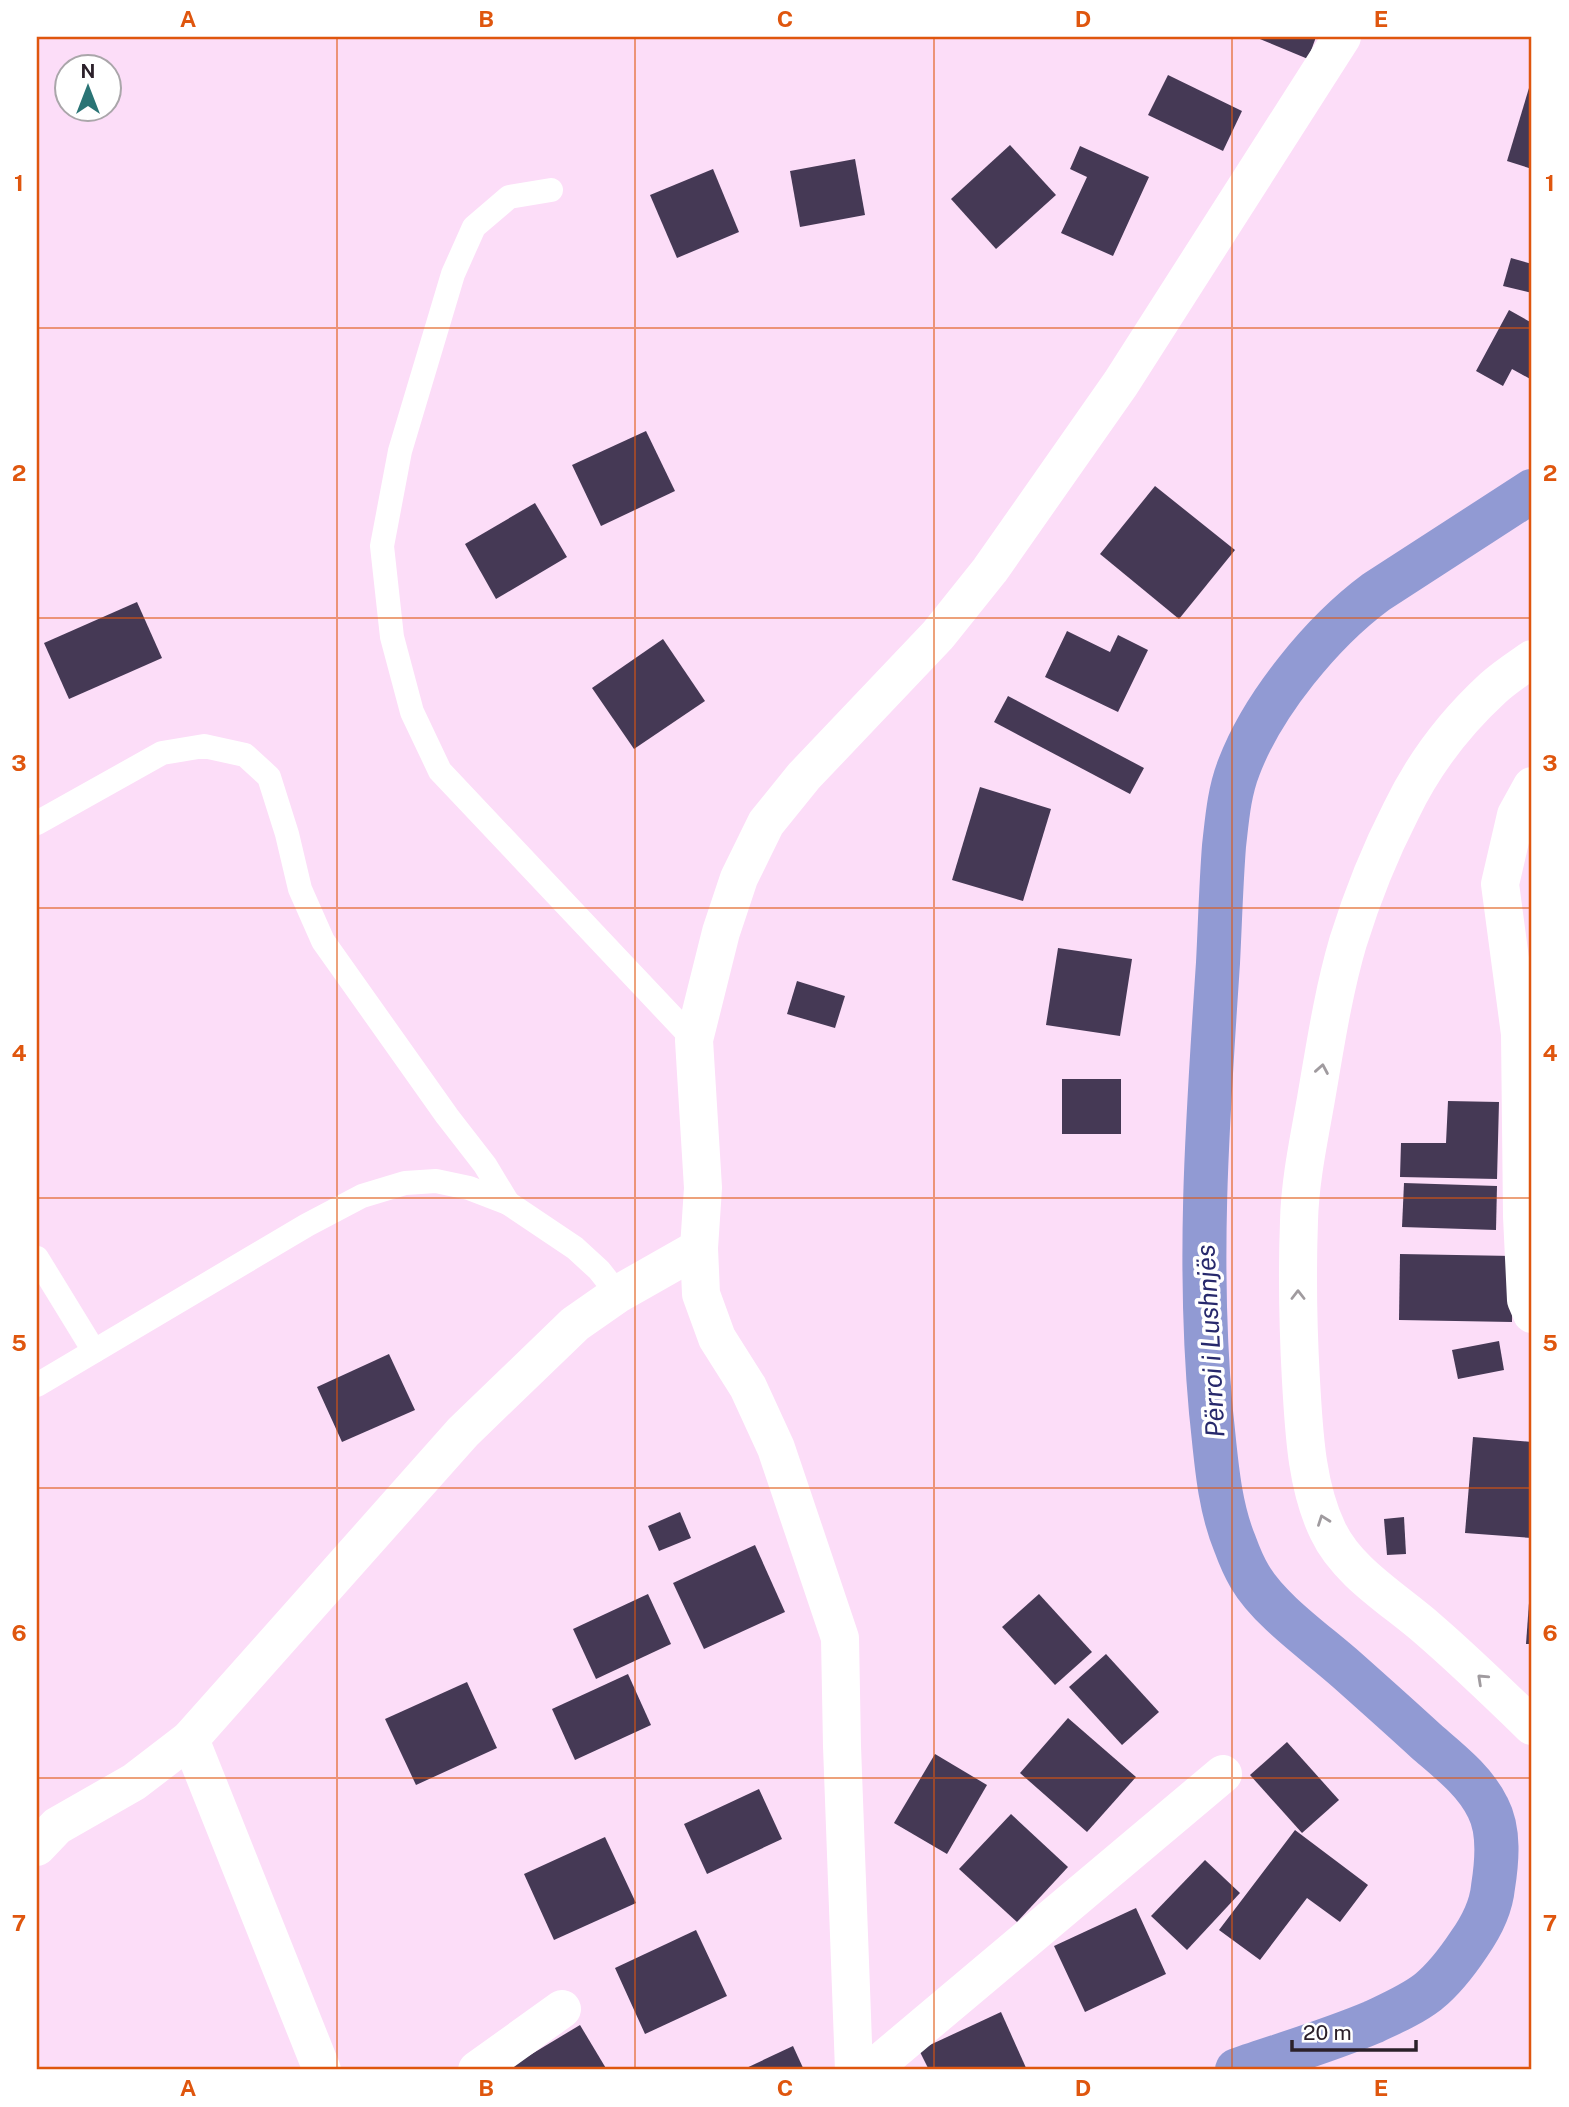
<svg xmlns="http://www.w3.org/2000/svg" width="1569" height="2107" font-family="'Public Sans',sans-serif">
	<rect width="100%" height="100%" fill="#fcddf8"/>
	<g fill="none" stroke-linecap="round" stroke-linejoin="round">
		<path stroke="#919ad3" stroke-width="44" d="M1237,2070C1283,2054 1328,2041 1373,2022C1392,2013 1411,2005 1428,1992C1444,1979 1457,1962 1469,1944C1481,1927 1491,1908 1493,1887C1497,1862 1500,1831 1488,1808C1475,1781 1449,1761 1427,1742C1401,1718 1374,1694 1347,1670C1318,1644 1270,1611 1250,1577C1244,1567 1239,1555 1235,1544C1218,1503 1216,1456 1211,1412C1197,1260 1208,1114 1218,963C1220,924 1221,885 1224,846C1227,820 1229,792 1239,767C1263,704 1322,632 1376,592L1532,491"/>
	</g>
	<g fill="#453955">
		<path d="M1255,37H1316L1308,59Z"/>
		<path d="M1168,75L1242,111L1223,151L1148,115Z"/>
		<path d="M1532,78V169L1507,161Z"/>
		<path d="M1010,145L1056,195L996,249L951,199Z"/>
		<path d="M1080,146L1149,177L1113,256L1061,233L1087,177L1070,169Z"/>
		<path d="M855,159L865,215L800,227L790,171Z"/>
		<path d="M713,169L739,232L677,258L650,195Z"/>
		<path d="M1511,258L1532,264V293L1503,286Z"/>
		<path d="M1509,310L1532,323V380L1512,369L1503,386L1476,371Z"/>
		<path d="M646,431L675,491L601,526L572,465Z"/>
		<path d="M1155,486L1235,550L1179,619L1100,554Z"/>
		<path d="M535,503L567,557L496,599L465,544Z"/>
		<path d="M137,602L162,658L69,699L44,643Z"/>
		<path d="M1067,631L1110,652L1118,635L1148,650L1118,712L1045,677Z"/>
		<path d="M663,639L705,701L634,749L592,688Z"/>
		<path d="M1008,696L1144,768L1130,794L994,722Z"/>
		<path d="M980,787L1051,809L1023,901L952,880Z"/>
		<path d="M1058,948L1132,959L1120,1036L1046,1025Z"/>
		<path d="M797,981L845,996L835,1028L787,1014Z"/>
		<rect x="1062" y="1079" width="59" height="55"/>
		<path d="M1448,1101L1499,1102L1497,1179L1400,1177L1401,1143H1446Z"/>
		<path d="M1404,1183L1497,1186L1496,1230L1402,1227Z"/>
		<path d="M1400,1254L1513,1256L1512,1322L1399,1320Z"/>
		<path d="M1499,1341L1504,1370L1458,1379L1452,1350Z"/>
		<path d="M389,1354L415,1410L342,1442L317,1387Z"/>
		<path d="M1473,1437L1532,1442V1538L1465,1533Z"/>
		<path d="M680,1512L691,1538L659,1551L648,1526Z"/>
		<path d="M1404,1517L1406,1554L1387,1555L1384,1519Z"/>
		<path d="M755,1545L785,1612L704,1649L673,1583Z"/>
		<path d="M1530,1589H1532V1644H1526Z"/>
		<path d="M648,1594L671,1644L596,1679L573,1629Z"/>
		<path d="M1039,1594L1092,1652L1055,1685L1002,1627Z"/>
		<path d="M1106,1654L1159,1712L1122,1745L1069,1687Z"/>
		<path d="M628,1674L651,1725L575,1760L552,1709Z"/>
		<path d="M467,1682L497,1748L416,1785L385,1719Z"/>
		<path d="M1068,1718L1136,1777L1087,1832L1020,1773Z"/>
		<path d="M1287,1742L1339,1800L1302,1833L1250,1775Z"/>
		<path d="M935,1754L987,1785L947,1854L894,1823Z"/>
		<path d="M759,1789L782,1839L707,1874L684,1824Z"/>
		<path d="M1011,1814L1068,1867L1017,1922L959,1869Z"/>
		<path d="M1295,1830L1368,1885L1340,1922L1307,1898L1260,1960L1219,1930Z"/>
		<path d="M605,1837L636,1903L554,1940L524,1874Z"/>
		<path d="M1205,1860L1240,1893L1187,1950L1151,1916Z"/>
		<path d="M1136,1908L1166,1974L1085,2012L1054,1946Z"/>
		<path d="M696,1930L727,1996L645,2034L615,1968Z"/>
		<path d="M1001,2012L1027,2070H929L919,2050Z"/>
		<path d="M580,2025L607,2070H505Z"/>
		<path d="M793,2046L804,2070H742Z"/>
	</g>
	<g fill="none" stroke-linecap="round" stroke-linejoin="round">
		<g stroke="#fff" stroke-width="24">
			<path d="M551,190L509,197L474,227L453,274L400,451L382,546L392,637L412,712L440,771L694,1040"/>
			<path d="M37,823L162,753L204,746L245,755L269,777L287,834L300,889L323,941L447,1116L485,1165L508,1203"/>
			<path d="M37,1258L94,1351"/>
			<path d="M37,1385L307,1225L362,1196L405,1183L436,1181L469,1188L508,1203L575,1248L599,1270L618,1294"/>
		</g>
		<g stroke="#fff" stroke-width="38">
			<path d="M1532,659C1519,668 1505,677 1493,688C1456,722 1423,765 1401,811C1380,852 1362,897 1348,942C1333,993 1325,1047 1316,1099C1309,1139 1300,1180 1299,1221C1297,1274 1298,1327 1301,1381C1304,1430 1306,1486 1328,1531C1347,1572 1395,1600 1428,1629C1464,1660 1498,1693 1532,1726"/>
			<path d="M1532,786L1516,815L1500,884L1520,1034L1522,1216L1526,1300L1532,1314"/>
			<path d="M190,1739L322,2070"/>
			<path d="M37,1847L57,1826L134,1782L190,1739L463,1432L575,1324L618,1294L699,1248"/>
			<path d="M477,2070L562,2009"/>
			<path d="M854,2070L842,1746L840,1638L776,1448L748,1387L717,1338L701,1294L699,1248L703,1188L694,1040L721,932L739,878L766,823L804,776L938,635L990,570L1121,383L1342,37"/>
			<path d="M871,2070L1223,1774"/>
		</g>
	</g>
	<defs><path id="oneway-chevron" d="M-2-3.5L2.5 0L-2 3.5" fill="none" stroke-width="1.6" stroke-linecap="round" stroke-linejoin="round" transform="scale(1.75)"/></defs>
	<g stroke="#a09b9f">
		<use href="#oneway-chevron" transform="translate(1322 1069) rotate(-80)"/>
		<use href="#oneway-chevron" transform="translate(1298 1295) rotate(-90)"/>
		<use href="#oneway-chevron" transform="translate(1323 1520) rotate(-110)"/>
		<use href="#oneway-chevron" transform="translate(1482 1679) rotate(-137)"/>
	</g>
	<path fill="none" stroke="#df560e" stroke-width="2" stroke-opacity="0.55" d="M337,37V2070M635,37V2070M934,37V2070M1232,37V2070M37,328H1532M37,618H1532M37,908H1532M37,1198H1532M37,1488H1532M37,1778H1532"/>
	<g text-anchor="middle" dominant-baseline="central" stroke-width="7" stroke-linejoin="round" paint-order="stroke">
		<g font-size="26" font-style="italic" fill="#27296c" stroke="#fff">
			<text transform="translate(1210 1341) rotate(-93)">Përroi i Lushnjës</text>
		</g>
	</g>
	<rect width="1569" height="2107" fill="none" stroke="#ffffff" stroke-width="77"/>
	<g transform="translate(88 88)"><circle r="33" fill="#ffffff" stroke="#aaa6aa" stroke-width="2"/>
	<path d="M0-5L12 26L0 18L-12 26Z" fill="#2a7475"/>
	<text y="-10" font-size="19" font-weight="bold" text-anchor="middle" fill="#2b202a">N</text>
	</g>
	<path d="M1292 2040v10h124v-10" fill="none" stroke="#2b202a" stroke-width="3.5"/>
	<text x="1303" y="2040" font-size="21" fill="#2b202a" stroke="#ffffff" stroke-width="5" paint-order="stroke">20 m</text>
	<rect x="38" y="38" width="1492" height="2030" fill="none" stroke="#df560e" stroke-width="2.5"/>
	<g font-size="23" text-anchor="middle" font-weight="bold" fill="#df560e">
		<text x="188" y="27">A</text>
		<text x="486" y="27">B</text>
		<text x="785" y="27">C</text>
		<text x="1083" y="27">D</text>
		<text x="1381" y="27">E</text>
		<text x="19" y="191">1</text>
		<text x="1550" y="191">1</text>
		<text x="19" y="481">2</text>
		<text x="1550" y="481">2</text>
		<text x="19" y="771">3</text>
		<text x="1550" y="771">3</text>
		<text x="19" y="1061">4</text>
		<text x="1550" y="1061">4</text>
		<text x="19" y="1351">5</text>
		<text x="1550" y="1351">5</text>
		<text x="19" y="1641">6</text>
		<text x="1550" y="1641">6</text>
		<text x="19" y="1931">7</text>
		<text x="1550" y="1931">7</text>
		<text x="188" y="2096">A</text>
		<text x="486" y="2096">B</text>
		<text x="785" y="2096">C</text>
		<text x="1083" y="2096">D</text>
		<text x="1381" y="2096">E</text>
	</g>
</svg>
